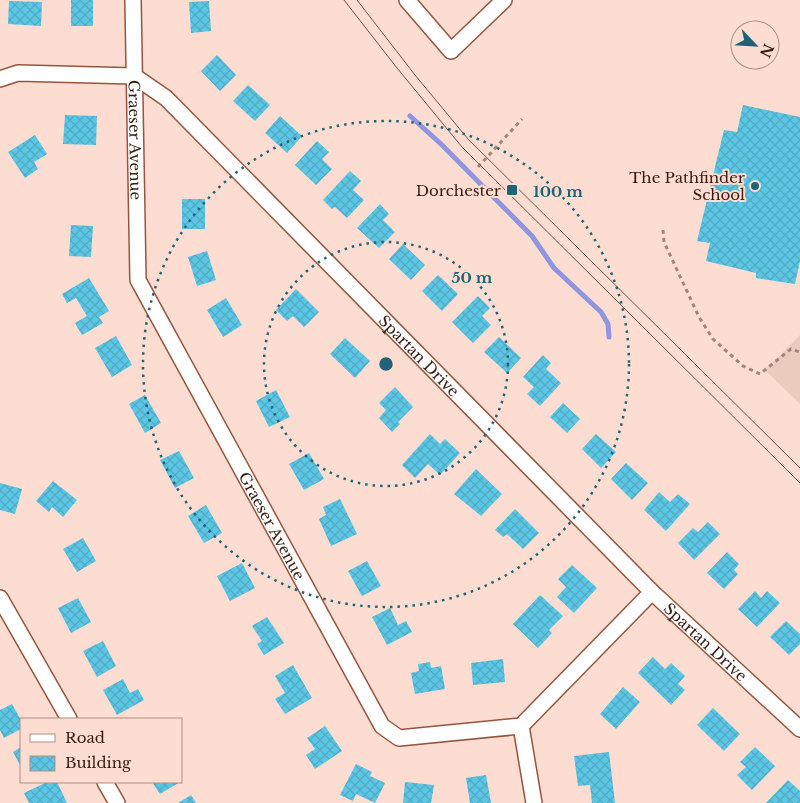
<svg xmlns="http://www.w3.org/2000/svg" width="800" height="803" font-family="'Libre Baskerville',serif">
	<defs>
		<pattern id="building-cross-hatch" width="8" height="8" patternUnits="userSpaceOnUse" patternTransform="scale(1.25)"><rect width="8" height="8" fill="#5cc6e5"/><path d="M0 0l8 8M0 8l8-8" fill="none" stroke="#51aac3"/></pattern>
	</defs>
	<rect width="100%" height="100%" fill="#fdddd2"/>
	<path fill="#eccbbf" d="M800,335V404L765,370Z"/>
	<g fill="none" stroke-linecap="round" stroke-linejoin="round">
		<path stroke="#8f95de" stroke-width="5" d="M410,116L441,144L532,236L554,268L601,312L608,324L609,337"/>
	</g>
	<g fill="url(#building-cross-hatch)">
		<rect x="71" y="0" width="22" height="26"/>
		<path d="M9,1L42,2L41,26L8,24Z"/>
		<path d="M209,1L211,31L191,33L189,2Z"/>
		<path d="M217,55L236,75L220,91L201,71Z"/>
		<path d="M248,85L270,105L255,121L233,101Z"/>
		<path d="M743,105L800,117V261L795,284L756,278V273L706,261L710,243L697,241L724,130L737,132Z"/>
		<path d="M65,115L97,116L96,145L63,144Z"/>
		<path d="M280,116L302,136L287,153L265,133Z"/>
		<path d="M35,135L47,154L34,162L38,169L25,178L8,152Z"/>
		<path d="M317,141L329,152L322,159L332,169L316,185L295,165Z"/>
		<path d="M350,171L361,181L353,190L364,200L347,218L335,207L332,209L323,200Z"/>
		<rect x="182" y="199" width="23" height="30"/>
		<path d="M380,204L389,214L383,220L395,232L379,248L357,228Z"/>
		<path d="M71,225L93,226L91,257L69,256Z"/>
		<path d="M403,244L425,265L411,280L389,259Z"/>
		<path d="M207,251L216,280L197,286L188,257Z"/>
		<path d="M438,275L458,294L442,311L422,291Z"/>
		<path d="M89,278L109,311L99,317L103,323L82,335L75,323L87,316L76,298L67,303L62,294Z"/>
		<path d="M296,289L319,312L304,327L293,316L287,321L276,310Z"/>
		<path d="M478,296L490,308L482,316L491,325L473,343L452,322Z"/>
		<path d="M226,298L242,325L223,337L207,310Z"/>
		<path d="M116,336L132,365L112,377L95,348Z"/>
		<path d="M499,337L521,358L507,373L484,352Z"/>
		<path d="M345,338L370,361L355,378L330,354Z"/>
		<path d="M543,355L551,363L546,369L561,383L540,406L527,394L534,387L523,377Z"/>
		<path d="M395,387L413,407L398,422L400,424L392,432L379,418L386,410L379,403Z"/>
		<path d="M276,390L290,417L269,427L256,401Z"/>
		<path d="M145,395L161,423L145,433L129,404Z"/>
		<path d="M563,403L580,419L567,433L550,417Z"/>
		<path d="M430,434L440,444L445,439L460,453L440,475L428,464L415,478L402,465Z"/>
		<path d="M596,434L616,452L601,468L582,449Z"/>
		<path d="M179,451L194,478L175,488L160,460Z"/>
		<path d="M309,453L324,479L304,490L289,464Z"/>
		<path d="M626,463L648,483L632,500L611,479Z"/>
		<path d="M476,469L502,494L481,516L454,494Z"/>
		<path d="M53,481L77,500L63,517L52,507L49,512L36,501Z"/>
		<path d="M0,483L22,489L15,514L0,510Z"/>
		<path d="M659,492L670,502L678,494L690,504L666,531L644,510Z"/>
		<path d="M340,499L357,534L331,546L319,519L326,515L323,507Z"/>
		<path d="M206,505L222,533L204,543L188,516Z"/>
		<path d="M515,509L539,533L523,549L507,534L503,537L495,530Z"/>
		<path d="M708,522L720,534L694,560L678,543L693,528L698,532Z"/>
		<path d="M83,538L96,561L77,572L63,549Z"/>
		<path d="M727,552L739,564L734,570L738,574L724,589L707,573Z"/>
		<path d="M367,561L381,586L362,596L348,571Z"/>
		<path d="M242,563L255,588L230,601L217,576Z"/>
		<path d="M572,565L597,588L574,613L557,597L566,587L558,579Z"/>
		<path d="M755,591L761,598L767,591L780,603L757,627L738,609Z"/>
		<path d="M540,595L563,616L549,630L552,633L538,648L513,624Z"/>
		<path d="M78,598L91,622L71,633L58,608Z"/>
		<path d="M390,608L398,625L406,621L412,632L387,645L372,617Z"/>
		<path d="M267,617L284,643L264,655L257,644L262,641L252,626Z"/>
		<path d="M786,621L800,634V644L789,655L770,637Z"/>
		<path d="M103,641L116,666L97,677L83,651Z"/>
		<path d="M653,657L665,669L671,663L685,676L678,684L685,690L671,705L638,673Z"/>
		<path d="M503,659L505,682L473,685L471,663Z"/>
		<path d="M430,662L431,668L441,666L445,689L415,694L411,673L419,671L418,664Z"/>
		<path d="M293,665L312,698L285,714L275,699L285,693L275,676Z"/>
		<path d="M123,679L130,693L138,689L144,700L117,715L103,690Z"/>
		<path d="M623,687L640,702L616,729L600,714Z"/>
		<path d="M12,704L21,720V729L4,738L0,730V710Z"/>
		<path d="M713,708L740,734L724,751L697,725Z"/>
		<path d="M325,726L342,751L315,769L306,755L315,749L307,738Z"/>
		<path d="M21,747V767L13,752Z"/>
		<path d="M755,747L775,766L752,790L737,775L746,767L740,762Z"/>
		<path d="M609,752L615,803H592L590,785L578,786L574,756Z"/>
		<path d="M356,764L372,772L370,776L385,783L375,803L356,794L353,801L340,795Z"/>
		<path d="M486,775L491,803H470L466,778Z"/>
		<path d="M788,780L800,791V803H766Z"/>
		<path d="M47,782H57L67,803H29L24,793Z"/>
		<path d="M152,782H180L160,794Z"/>
		<path d="M405,782L434,785L431,803H403Z"/>
		<path d="M191,795L196,803H178Z"/>
	</g>
	<g fill="none" stroke-linecap="round" stroke-linejoin="round">
		<g stroke="#97543d" stroke-width="18">
			<g id="street">
				<path id="s1" d="M133,0L138,280L382,726L399,738L521,726L652,592"/>
				<path d="M407,0L451,51L504,0"/>
				<path id="s2" d="M0,79L18,73L134,76L166,98L652,592L800,729"/>
				<path d="M0,598L69,719"/>
				<path d="M521,726L534,803"/>
				<path d="M105,782L117,803"/>
			</g>
		</g>
		<g stroke="#a3857a" stroke-width="3" stroke-dasharray="4 4" stroke-linecap="butt">
			<path d="M478,167L522,119"/>
			<path d="M663,230L664,242L699,317L713,339L743,366L760,374L791,349L800,352"/>
		</g>
		<use href="#street" stroke="#fff" stroke-width="15"/>
		<g stroke="#6e5146" stroke-width="1">
			<path d="M344,0L397,68L462,147L800,483"/>
			<path d="M357,0L415,75L468,139L800,468"/>
		</g>
	</g>
	<g fill="none" stroke="#206376" stroke-width="2.5" stroke-dasharray="2.5 5">
		<circle cx="386" cy="364" r="122"/>
		<circle cx="386" cy="364" r="243"/>
	</g>
	<g fill="#206376" stroke="#fdddd2" stroke-width="2">
		<circle cx="755" cy="186" r="5"/>
		<rect x="506" y="184" width="12" height="12" rx="2.5"/>
	</g>
	<g text-anchor="middle" dominant-baseline="central" stroke-width="4" stroke-linejoin="round" paint-order="stroke">
		<g font-size="15" fill="#371b11" stroke="#fdddd2">
			<text stroke="none"><textPath href="#s1" startOffset="140">Graeser Avenue</textPath></text>
			<text stroke="none"><textPath href="#s2" startOffset="535">Spartan Drive</textPath></text>
			<text stroke="none"><textPath href="#s1" startOffset="560">Graeser Avenue</textPath></text>
			<text stroke="none"><textPath href="#s2" startOffset="940">Spartan Drive</textPath></text>
		</g>
		<g font-size="15" fill="#371b11" stroke="#fdddd2" text-anchor="end">
			<text x="745" y="177">The Pathfinder<tspan x="745" dy="17">School</tspan></text>
			<text x="501" y="190">Dorchester</text>
		</g>
	</g>
	<circle cx="386" cy="364" r="8" fill="#206376" stroke="#fdddd2" stroke-width="2.5"/>
	<g font-size="15" text-anchor="middle" font-weight="bold" fill="#206376" stroke="#fdddd2" stroke-width="4" stroke-linejoin="round" paint-order="stroke">
		<text x="558" y="197">100 m</text>
		<text x="472" y="283">50 m</text>
	</g>
	<rect x="20" y="718" width="162" height="65" fill="#fdddd2" stroke="#ae8f85"/>
	<rect x="30" y="734" width="25" height="8" fill="#ffffff" stroke="#ae8f85"/>
	<text x="65" y="743" font-size="15" fill="#371b11">Road</text>
	<rect x="30" y="756" width="25" height="15" fill="url(#building-cross-hatch)" stroke="#ae8f85"/>
	<text x="65" y="768" font-size="15" fill="#371b11">Building</text>
	<g transform="translate(755 45) rotate(115)"><circle r="24" fill="#fdddd2" stroke="#ae8f85"/>
	<path d="M0-4L9 19L0 12L-9 19Z" fill="#206376"/>
	<text y="-8" font-size="14" font-weight="bold" text-anchor="middle" fill="#371b11">N</text>
	</g>
</svg>
